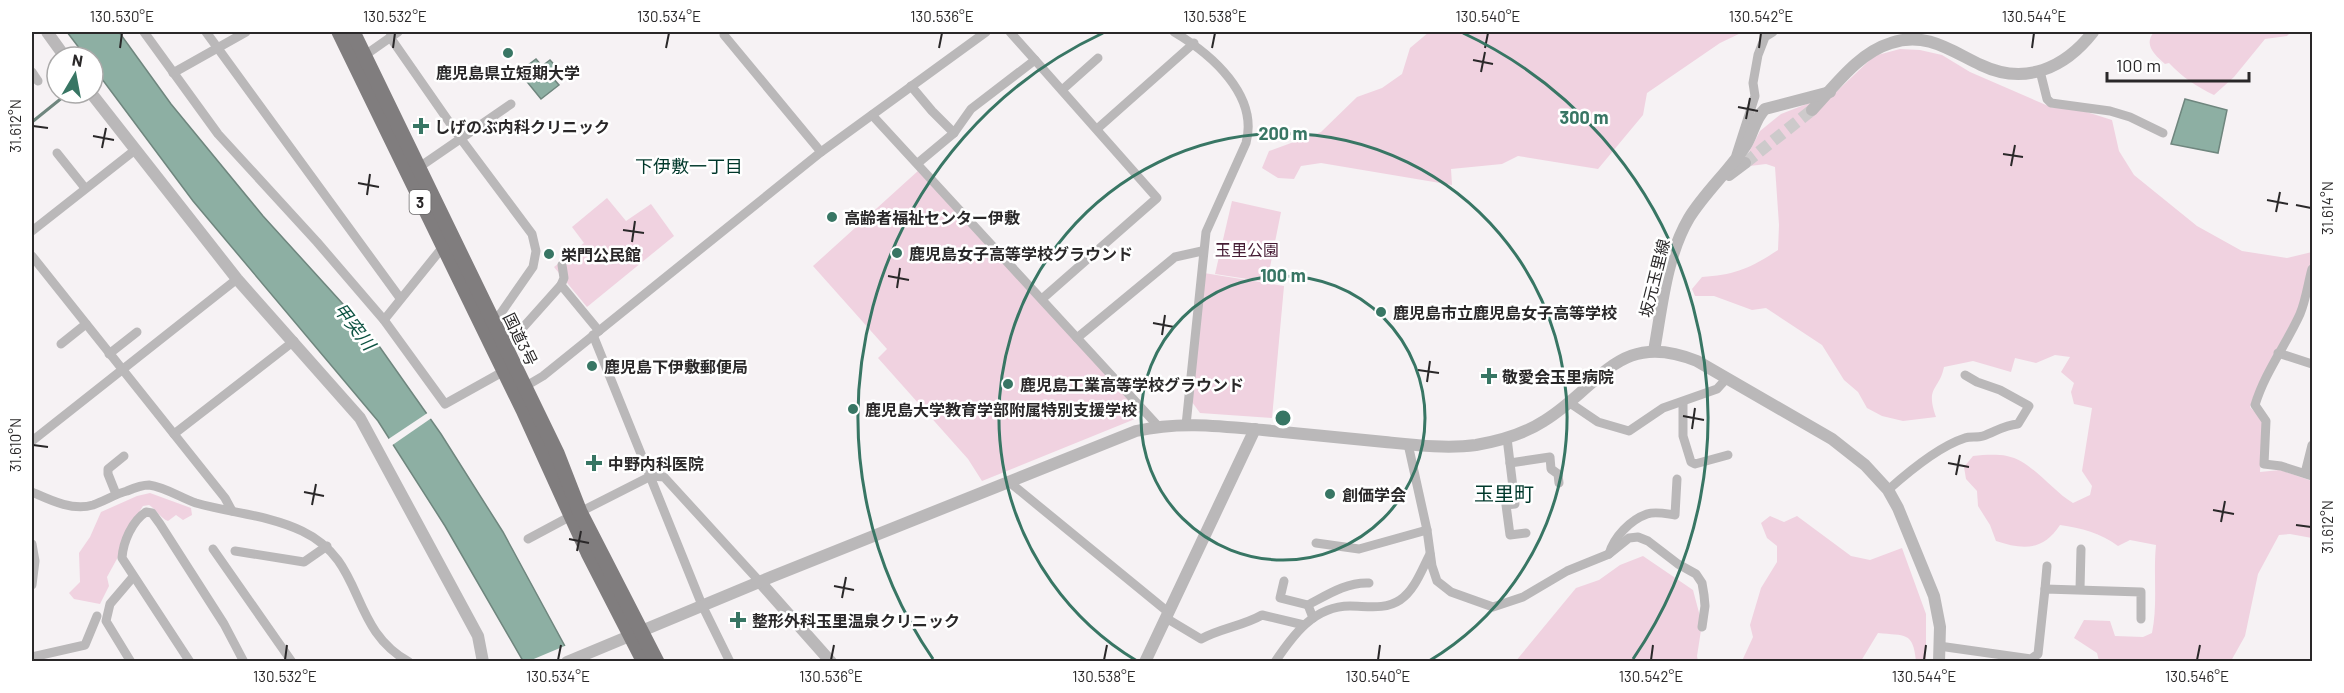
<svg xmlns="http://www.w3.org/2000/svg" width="2344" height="693" font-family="Barlow,'Noto Sans JP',sans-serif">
	<rect width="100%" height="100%" fill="#f6f2f4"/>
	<g fill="#f0d2e0">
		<path d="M1429,32H1743L1720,43L1647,93L1643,115L1598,169L1518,156L1502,164L1451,169L1452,185L1321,163L1301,166L1294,179L1278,178L1262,168L1269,151L1321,132L1357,97L1382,88L1402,74L1410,48Z"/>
		<path d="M2154,32H2291L2287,36L2265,39L2234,77L2214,95C2197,87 2182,77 2169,63L2165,64C2155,55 2143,45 2154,32Z"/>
		<path d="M1900,49L1920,50L1942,55L1970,72L2053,108H2074L2112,120L2119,151L2134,175L2197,226L2242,251L2287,258L2312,252C2312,309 2266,354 2250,407L2263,421L2260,472L2280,470L2312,481V538L2290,534L2279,535L2258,574L2245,636L2231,661H2099L2097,653L2074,638L2084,620L2110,621L2115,636L2143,637L2152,633C2158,604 2153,574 2156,545L2130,540L2118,546C2101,533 2081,528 2060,525C2043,551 2023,550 1996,541L1990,525L1978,506L1977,491L1966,479L1964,467L1973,456C1984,455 1996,454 2007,456C2032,461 2051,490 2073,503L2090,495L2092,486L2082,471L2092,408L2074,404L2071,392L2074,383L2061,372L2070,357L2055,355L2036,363L2015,358L2011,372L1973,361L1944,367C1939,391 1925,386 1936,417L1903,421L1882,416L1867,408L1858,392L1844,380L1822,345L1766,308L1752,310L1714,296H1695L1692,289L1702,277C1734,275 1751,268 1778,250L1779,225L1775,167L1766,164L1750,166L1745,160L1760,131L1781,114L1835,93L1874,56Z"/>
		<path d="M919,170L1140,410L1135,419L982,481L968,459L878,358L887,349L813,266Z"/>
		<path d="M607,198L626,221L651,204L674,236L587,307L554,267L584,243L572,227Z"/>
		<path d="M1232,201L1281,212L1267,282L1215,274Z"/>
		<path d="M1204,273L1284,286L1272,418L1200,413L1192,402Z"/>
		<path d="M150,493L191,508L192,515L183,520L176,515L168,521C160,518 156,509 149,505L143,506L130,526L118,557L107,577L109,586L100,604L74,599L69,593L80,582L79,553L90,537L101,512L137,496Z"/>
		<path d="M1770,516L1784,522L1797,516L1851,556L1870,560L1902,548L1926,614V661H1916C1913,631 1905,636 1878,633L1861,661H1742L1753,637L1750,625L1761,588L1777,562V546L1767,538L1761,523Z"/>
		<path d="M1643,556L1693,590L1702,624L1697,656L1698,661L1515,662L1576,588L1599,580L1620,565Z"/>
	</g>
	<g fill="#8dafa3" stroke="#6f867e" stroke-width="1.5">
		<path d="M67,32H119L171,104L263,216L372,336L441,434L503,532L573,661H523L445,526L378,421L193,201L93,67V57H86Z"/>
		<path d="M536,59L542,66L550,60L560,71L552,77L559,85L541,99L519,72Z"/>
		<path d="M2185,99L2227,110L2218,153L2171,144Z"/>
	</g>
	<g fill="#f6f2f4">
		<path d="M429,412L433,417L391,446L387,440Z"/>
		<path d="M567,645L576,662L529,661Z"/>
	</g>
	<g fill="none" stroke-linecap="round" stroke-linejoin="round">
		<path stroke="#6f867e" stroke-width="3" d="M32,122L68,93"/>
		<path stroke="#cdcacb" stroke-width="12" stroke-dasharray="12 6" stroke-linecap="butt" d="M1745,163L1812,110"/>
		<g stroke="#bab8b9" stroke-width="9">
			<path d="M144,32L218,134L317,242L384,320L445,404L506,370"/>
			<path d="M206,32L400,298"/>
			<path d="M1010,32L1035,60"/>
			<path d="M1174,32C1211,54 1259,95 1246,143L1206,232L1186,425"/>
			<path d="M724,35L821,152"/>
			<path d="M390,37L461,139L532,234L536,251L533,267L494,323"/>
			<path d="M361,58L398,32"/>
			<path d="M2040,71L2047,99L2051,103L2110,111L2130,117L2163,133"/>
			<path d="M32,72L38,81"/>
			<path d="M173,73L246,32"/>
			<path d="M911,86L932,111L954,133"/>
			<path d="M1062,90L1098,58"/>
			<path d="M872,115L1158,426"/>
			<path d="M1097,129L1194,43"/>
			<path d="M57,153L85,188"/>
			<path d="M1736,155L1755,96L1753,83L1758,55L1765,37L1773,32"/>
			<path d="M918,163L954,133L971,109L1035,60L1157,198L1042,299"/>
			<path d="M418,168L511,104"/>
			<path d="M32,231L135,150"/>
			<path d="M32,256L225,498L232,511"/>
			<path d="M2312,269C2308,283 2306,300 2300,314C2286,345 2265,372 2255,405L2266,421L2264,464L2281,466L2312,476"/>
			<path d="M561,285L599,331"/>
			<path d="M384,320L442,248"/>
			<path d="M519,332L561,285L564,278L562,265"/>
			<path d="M593,335L702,605L730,662"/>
			<path d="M1077,338L1175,257L1202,251"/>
			<path d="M61,344L86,324"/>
			<path d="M2278,353L2312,364"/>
			<path d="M109,354L137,332"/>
			<path d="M521,389L543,376L821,152L986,32"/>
			<path d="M1683,402V436L1691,462L1695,464L1728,455"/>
			<path d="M1570,403L1598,422L1629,431L1663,408L1717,389L1727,378"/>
			<path d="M174,434L294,341"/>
			<path d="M1507,438L1515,504L1506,505L1510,535L1526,533"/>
			<path d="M32,441L237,279"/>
			<path d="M1408,444L1427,530L1432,566L1437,581L1451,592L1493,607L1523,597L1567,571L1609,554L1629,538L1638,537L1648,541L1678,564L1696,574L1702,583L1704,595L1705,606L1702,627"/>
			<path d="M1510,463L1550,457L1551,469L1558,474L1559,483"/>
			<path d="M2305,473L2312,445"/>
			<path d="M1008,481L1168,612"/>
			<path d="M1888,490C1907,473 1940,446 1965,438C1970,436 1977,438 1983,436C1995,432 2004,425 2018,424L2029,406L2000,390L1977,382L1965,375"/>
			<path d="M32,492C50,500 72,511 93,505C105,501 115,494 127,491C134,488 141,485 149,485C165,487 181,498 196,503C231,513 269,515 302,531C367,562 347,627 409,662"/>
			<path d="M116,494L108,474V469L124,456"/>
			<path d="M580,512L651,476L664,477L760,582"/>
			<path d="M528,539L571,516"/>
			<path d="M1316,543L1359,549L1427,530"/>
			<path d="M32,544L35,561L32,585"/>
			<path d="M213,549L292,662"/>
			<path d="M235,551L304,562L327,546"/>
			<path d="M1609,554C1614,537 1630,520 1647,514C1656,511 1667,514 1675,515L1677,479"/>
			<path d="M1284,581L1280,598L1308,605"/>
			<path d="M2045,589L2047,566"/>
			<path d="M2080,589L2081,549"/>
			<path d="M1166,618L1201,639C1221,628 1243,626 1262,615L1304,625"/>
			<path d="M1313,618L1308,605C1327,595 1346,582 1369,583"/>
			<path d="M1939,646L2031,659L2038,654L2045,589L2141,592V619"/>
			<path d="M32,657L85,645L97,616"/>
			<path d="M131,662L106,621L110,604L133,577"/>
			<path d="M190,662L122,558C123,542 132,521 146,512L152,513L160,524L224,624L244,662"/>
			<path d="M1275,662C1293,635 1314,606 1350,606C1367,606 1385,610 1400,600C1415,590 1422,569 1430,554"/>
		</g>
		<g stroke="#bab8b9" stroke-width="12">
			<path d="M47,32L65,57"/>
			<path d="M91,93L237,279L360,418L478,636L483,662"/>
			<path d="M1812,110C1835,86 1858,53 1891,43C1926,31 1951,51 1981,65C2025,86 2065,68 2093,32"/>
			<path d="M1729,175L1745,163"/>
			<path d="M1654,351C1662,307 1666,257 1689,218C1705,192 1729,171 1746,145C1753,134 1755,118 1765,109L1830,92"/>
			<path d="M760,582L831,662"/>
			<path d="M567,662L771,577L1136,431C1179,421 1220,426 1263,430C1304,434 1344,438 1385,442C1414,445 1447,449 1476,445C1499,441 1524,434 1544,421C1601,386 1618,329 1697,361L1832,439L1865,465L1888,490L1898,508L1934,596L1940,627L1939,662"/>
			<path d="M1145,662L1255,429"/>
		</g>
		<g stroke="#807d7e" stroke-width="15">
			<path d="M339,32L523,410L588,553L644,662"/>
			<path d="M353,32L557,453L580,512L657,662"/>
		</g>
	</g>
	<path fill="none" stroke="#2a2829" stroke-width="2" d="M120,48L122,33M393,48L395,33M666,48L669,33M939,48L942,33M1212,48L1215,33M1485,48L1488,33M1759,48L1761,33M2032,48L2034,33M1473,60L1493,64M1481,72L1485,52M1738,107L1758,111M1746,119L1750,98M33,126L48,128M93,136L114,140M102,148L106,128M2003,154L2023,157M2011,166L2015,145M358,183L379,187M367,195L370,174M2267,200L2288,204M2296,205L2311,208M2276,212L2280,192M623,230L644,233M632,242L635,221M888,276L909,280M897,288L900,268M1153,323L1174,327M1162,335L1165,315M1418,370L1439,373M1427,382L1430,361M1683,416L1704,420M1692,429L1695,408M33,445L48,447M1948,463L1969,467M1956,475L1960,455M304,492L324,496M312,505L316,484M2213,510L2234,514M2221,522L2225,501M2296,525L2311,527M569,539L589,543M577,551L581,531M834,586L854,590M842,598L846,577M285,660L287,645M558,660L561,645M831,660L834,645M1104,660L1107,645M1378,660L1380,645M1651,660L1653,645M1924,660L1926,645M2197,660L2200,645"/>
	<g fill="none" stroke="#387664" stroke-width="3">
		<circle cx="1283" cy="418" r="142"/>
		<path d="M1137 661A284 284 0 1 1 1429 661"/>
		<path d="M933 659A425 425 0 0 1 1103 33M1463 33A425 425 0 0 1 1633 659"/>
	</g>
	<g fill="#387664" stroke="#fff" stroke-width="2">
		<circle cx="508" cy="53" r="6"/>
		<path d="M418 117h6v6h6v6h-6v6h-6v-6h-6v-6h6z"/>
		<circle cx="832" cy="217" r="6"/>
		<circle cx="897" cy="253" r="6"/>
		<circle cx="549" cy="254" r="6"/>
		<circle cx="1381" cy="312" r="6"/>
		<circle cx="592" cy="366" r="6"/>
		<path d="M1486 367h6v6h6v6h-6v6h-6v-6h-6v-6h6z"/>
		<circle cx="1008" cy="384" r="6"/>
		<circle cx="853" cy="409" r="6"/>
		<path d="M591 454h6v6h6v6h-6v6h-6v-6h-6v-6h6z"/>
		<circle cx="1330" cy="494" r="6"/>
		<path d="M735 611h6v6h6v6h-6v6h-6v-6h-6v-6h6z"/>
	</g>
	<g text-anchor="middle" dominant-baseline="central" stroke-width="5" stroke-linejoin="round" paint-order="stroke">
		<rect fill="#fff" stroke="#6a6869" stroke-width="1.5" x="409.5" y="190" width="21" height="24" rx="4.5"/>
		<g font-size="15" font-weight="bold" fill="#2a2829">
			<text x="420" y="202">3</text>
		</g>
		<g font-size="16" font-weight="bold" fill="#2a2829" stroke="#fff" text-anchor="start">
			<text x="508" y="72" text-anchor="middle">鹿児島県立短期大学</text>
			<text x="434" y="126">しげのぶ内科クリニック</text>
			<text x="844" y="217">高齢者福祉センター伊敷</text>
			<text x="909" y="253">鹿児島女子高等学校グラウンド</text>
			<text x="561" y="254">栄門公民館</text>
			<text x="1393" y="312">鹿児島市立鹿児島女子高等学校</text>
			<text x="604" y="366">鹿児島下伊敷郵便局</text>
			<text x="1502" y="376">敬愛会玉里病院</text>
			<text x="1020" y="384">鹿児島工業高等学校グラウンド</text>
			<text x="865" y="409">鹿児島大学教育学部附属特別支援学校</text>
			<text x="608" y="463">中野内科医院</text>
			<text x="1342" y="494">創価学会</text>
			<text x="752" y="620">整形外科玉里温泉クリニック</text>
		</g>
		<g font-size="16" fill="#451b33" stroke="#fff">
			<text x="1247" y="249">玉里公園</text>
		</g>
		<g font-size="16" fill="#2a2829" stroke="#fff">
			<text transform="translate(1654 278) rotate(-76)">坂元玉里線</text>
			<text transform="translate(521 339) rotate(64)">国道3号</text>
		</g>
		<g font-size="18" fill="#00382b" stroke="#fff">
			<text x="689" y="166">下伊敷一丁目</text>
		</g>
		<g font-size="18" font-style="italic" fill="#0c5241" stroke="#fff">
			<text transform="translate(355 326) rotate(52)">甲突川</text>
		</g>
		<g font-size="20" fill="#00382b" stroke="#fff">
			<text x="1504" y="493">玉里町</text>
		</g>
	</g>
	<circle cx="1283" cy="418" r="9" fill="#387664" stroke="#fff" stroke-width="3"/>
	<g font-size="18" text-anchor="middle" font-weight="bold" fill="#387664" stroke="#fff" stroke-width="5" stroke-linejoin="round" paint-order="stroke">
		<text x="1584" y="124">300 m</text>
		<text x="1283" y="140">200 m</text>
		<text x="1283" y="282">100 m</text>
	</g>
	<rect width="2344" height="693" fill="none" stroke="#ffffff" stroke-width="66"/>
	<g transform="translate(75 75) rotate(10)"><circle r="28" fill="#ffffff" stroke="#aaa9a9" stroke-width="1.5"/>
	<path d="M0-4.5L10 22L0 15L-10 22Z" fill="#387664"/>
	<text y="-9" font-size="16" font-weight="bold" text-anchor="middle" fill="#2a2829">N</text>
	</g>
	<path d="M2107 72v9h142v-9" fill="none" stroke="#2a2829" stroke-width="3"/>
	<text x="2116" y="72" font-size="18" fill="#2a2829" stroke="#ffffff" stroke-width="4.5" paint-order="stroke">100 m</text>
	<rect x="33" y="33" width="2278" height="627" fill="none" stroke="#2a2829" stroke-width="2"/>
	<g font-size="15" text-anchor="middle" fill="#2a2829">
		<text x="122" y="22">130.530°E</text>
		<text x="395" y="22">130.532°E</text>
		<text x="669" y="22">130.534°E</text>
		<text x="942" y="22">130.536°E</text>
		<text x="1215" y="22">130.538°E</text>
		<text x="1488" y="22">130.540°E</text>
		<text x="1761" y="22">130.542°E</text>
		<text x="2034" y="22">130.544°E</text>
		<text transform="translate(16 126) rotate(-90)" y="5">31.612°N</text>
		<text transform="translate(2328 208) rotate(-90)" y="5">31.614°N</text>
		<text transform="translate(16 445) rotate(-90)" y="5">31.610°N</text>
		<text transform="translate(2328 527) rotate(-90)" y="5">31.612°N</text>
		<text x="285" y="682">130.532°E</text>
		<text x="558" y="682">130.534°E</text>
		<text x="831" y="682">130.536°E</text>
		<text x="1104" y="682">130.538°E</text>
		<text x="1378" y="682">130.540°E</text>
		<text x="1651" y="682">130.542°E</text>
		<text x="1924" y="682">130.544°E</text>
		<text x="2197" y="682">130.546°E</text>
	</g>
</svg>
